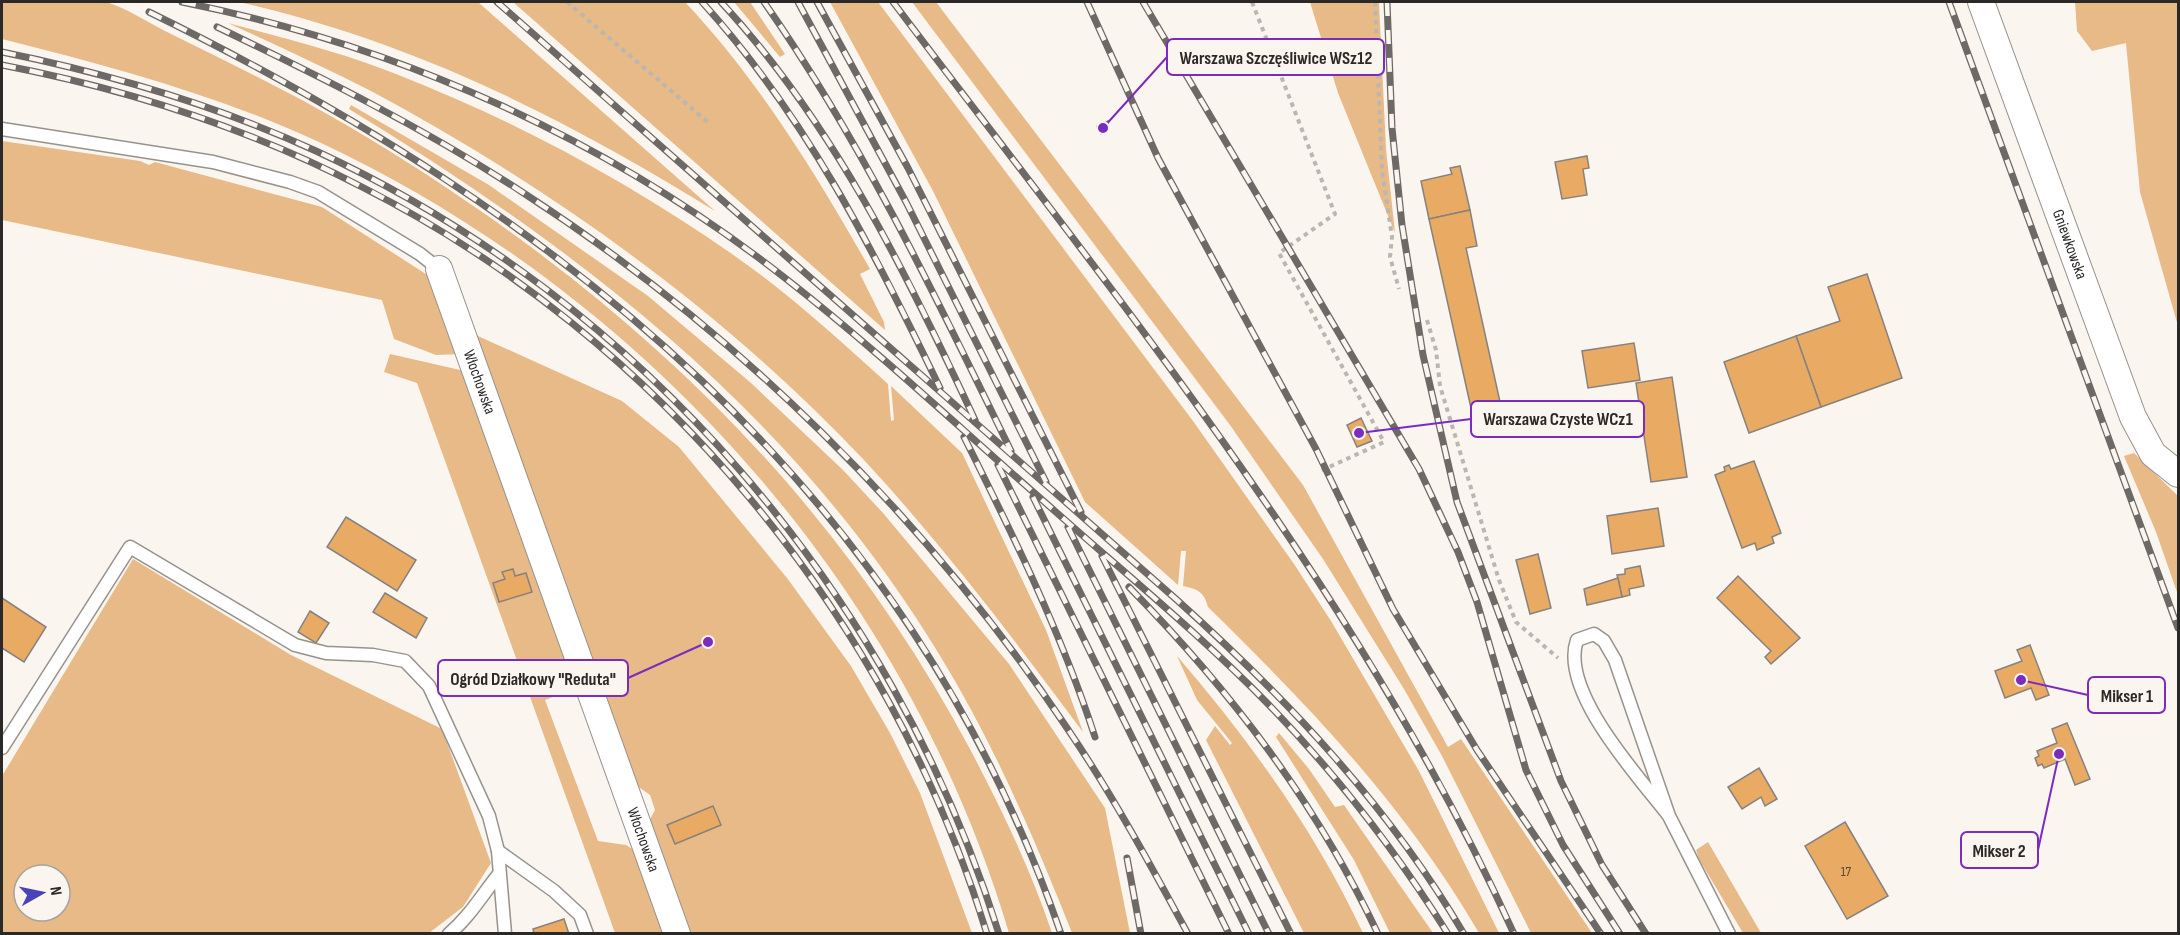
<svg xmlns="http://www.w3.org/2000/svg" width="2180" height="935" font-family="'Sofia Sans Condensed',sans-serif">
	<rect width="100%" height="100%" fill="#faf5ef"/>
	<g fill="#e7ba87" fill-rule="evenodd">
		<path d="M2,2C26,1 51,2 75,2C84,2 96,0 105,2C122,5 154,26 171,34C231,64 291,92 348,126C612,282 826,478 971,751C1002,810 1031,870 1052,933H1009C906,586 646,295 319,142C217,95 110,66 2,39Z"/>
		<path d="M239,2H478L715,211C561,116 416,43 239,2Z"/>
		<path d="M513,2H685C760,82 816,174 870,269L860,274L884,322L885,330Z"/>
		<path d="M734,2H750L785,54L780,57Z"/>
		<path d="M830,2H878L1193,421L1294,564L1331,621L1419,771L1499,933H1479C1404,805 1313,710 1208,607C1204,592 1198,589 1183,586L1186,551H1181L1178,585L1085,502L933,191Z"/>
		<path d="M912,2H936L1303,485L1448,747L1461,739L1592,933H1531L1442,756L1404,689L1323,559L1230,425Z"/>
		<path d="M1310,2H1379L1386,149L1395,233L1338,93Z"/>
		<path d="M2075,2H2178V326L2140,192L2126,43L2092,51L2077,31Z"/>
		<path d="M228,23C286,39 345,53 401,76C518,122 628,182 732,254C787,292 838,339 888,384L891,421L894,420L891,386L962,453L1046,630L1083,732C1013,638 943,545 863,459C722,310 552,188 371,91C324,67 276,45 228,23Z"/>
		<path d="M351,105L489,185L648,296L751,383L843,470L883,513L1009,664L1105,808L1130,933H1072C1034,837 993,742 939,654C792,413 586,254 349,109Z"/>
		<path d="M2,141L140,161L149,165L155,162L322,207L432,278L462,354L436,355L394,339L382,300L2,220Z"/>
		<path d="M469,332L622,401L679,447L787,578L851,666L890,733L920,793L972,933H686L647,825L655,810L650,795L633,783Z"/>
		<path d="M390,354L469,372L524,530L519,532L576,688L545,700L598,841L626,845L642,855L669,933H615L417,383L384,372Z"/>
		<path d="M2134,453L2178,496V595L2156,532L2124,456Z"/>
		<path d="M133,559L291,655L442,729L491,863L463,907L429,933H2V776ZM24,875H60V911H24Z"/>
		<path d="M1177,656C1251,742 1315,831 1363,933H1304L1206,740L1215,726L1230,745L1232,743L1197,700Z"/>
		<path d="M1279,733L1309,769L1335,807L1344,805L1433,933H1390L1354,860L1276,737Z"/>
		<path d="M1708,842L1761,933H1743L1699,859L1696,850Z"/>
	</g>
	<g fill="#e9ab64" stroke="#87827d" stroke-width="1.5">
		<path d="M1108,121V130L1101,134L1097,126Z"/>
		<path d="M1587,156L1589,168L1583,169L1587,195L1562,199L1555,162Z"/>
		<path d="M1460,166L1470,210L1429,219L1421,181L1452,174L1450,168Z"/>
		<path d="M1470,210L1477,246L1466,248L1502,411L1473,417L1429,219Z"/>
		<path d="M1867,274L1902,378L1821,407L1796,336L1840,321L1828,287Z"/>
		<path d="M1796,336L1821,407L1749,433L1724,362Z"/>
		<path d="M1634,343L1640,380L1588,388L1582,351Z"/>
		<path d="M1672,377L1687,477L1651,482L1636,383Z"/>
		<path d="M1361,418L1372,441L1357,447L1347,425Z"/>
		<path d="M1754,461L1781,533L1772,537L1774,543L1757,550L1755,543L1742,548L1715,475L1725,471L1724,467L1729,465L1731,469Z"/>
		<path d="M1658,508L1664,546L1612,554L1607,516Z"/>
		<path d="M346,517L416,560L397,591L327,547Z"/>
		<path d="M1538,554L1551,608L1530,614L1516,560Z"/>
		<path d="M1640,566L1644,586L1629,589L1630,595L1622,597L1617,575L1625,574V569Z"/>
		<path d="M513,569L515,576L526,573L532,592L499,602L493,583L505,579L502,572Z"/>
		<path d="M1738,576L1800,638L1771,664L1765,657L1771,651L1717,598Z"/>
		<path d="M1618,578L1622,597L1587,605L1584,589Z"/>
		<path d="M385,593L427,618L416,638L373,612Z"/>
		<path d="M2,598L46,627L24,662L2,648Z"/>
		<path d="M310,611L329,623L316,643L298,632Z"/>
		<path d="M2030,645L2049,695L2036,700L2031,688L2005,698L1995,671L2022,661L2017,650Z"/>
		<path d="M2067,723L2090,779L2075,785L2065,759L2044,768L2042,764L2038,766L2035,758L2039,756L2037,751L2057,743L2052,729Z"/>
		<path d="M1759,768L1777,799L1765,806L1761,797L1742,809L1728,787Z"/>
		<path d="M713,806L721,825L675,844L667,825Z"/>
		<path d="M1845,822L1888,896L1847,919L1805,846Z"/>
		<path d="M564,919L569,934H534L533,929Z"/>
	</g>
	<g fill="none" stroke-linecap="round" stroke-linejoin="round">
		<g stroke="#97928d" stroke-width="15">
			<g id="lane">
				<path d="M2,129L213,162L290,182L318,192L420,254L439,269"/>
				<path d="M2,748L130,547L295,645L326,653L373,655L405,661L429,686L489,816L498,851L505,934"/>
				<path d="M1669,816C1639,777 1559,691 1577,640L1594,634L1604,641L1615,660L1669,816L1729,934"/>
				<path d="M498,851L554,891L580,915L587,934"/>
				<path d="M449,934C470,916 482,895 499,874"/>
			</g>
		</g>
		<g stroke="#97928d" stroke-width="28">
			<g id="street">
				<path id="s1" d="M1981,2L2133,417L2153,454L2178,474"/>
				<path id="s2" d="M439,269L677,934"/>
			</g>
		</g>
		<g stroke="#bab6b1" stroke-width="4" stroke-dasharray="4.5 4.5" stroke-linecap="butt">
			<path d="M567,2L710,124"/>
			<path d="M1252,2L1335,214L1279,253L1384,442L1318,472"/>
			<path d="M1375,2L1382,170L1392,237L1390,257L1399,289"/>
			<path d="M1427,320L1436,350L1440,386L1499,580L1516,622L1558,658"/>
		</g>
		<use href="#lane" stroke="#fff" stroke-width="12"/>
		<use href="#street" stroke="#fff" stroke-width="26"/>
		<g stroke="#6c6966" stroke-width="7">
			<g id="rail">
				<path d="M182,2C401,46 609,140 785,278C876,349 961,429 1048,505C1122,571 1200,634 1269,705C1337,775 1396,851 1448,934"/>
				<path d="M497,2L1177,600C1287,699 1388,805 1464,934"/>
				<path d="M702,2C807,118 873,249 940,388"/>
				<path d="M721,2C833,123 906,272 975,420"/>
				<path d="M764,2C862,142 936,297 1011,451"/>
				<path d="M798,2L906,202L1046,482"/>
				<path d="M817,2L908,168L1081,512"/>
				<path d="M893,2C1118,300 1359,591 1514,934"/>
				<path d="M1087,2L1158,158L1316,449L1393,609L1477,750L1601,934"/>
				<path d="M1143,2L1419,469L1458,552L1477,602L1526,770L1563,845L1620,934"/>
				<path d="M1387,2L1392,128L1402,225L1423,355L1457,502L1561,781L1602,865L1646,934"/>
				<path d="M1949,2L2178,628"/>
				<path d="M149,12C560,213 907,486 1061,934"/>
				<path d="M217,27C321,77 424,128 522,192C737,331 924,515 1067,728C1112,794 1150,864 1188,934"/>
				<path d="M2,52C110,74 216,105 316,151C643,302 892,591 999,934"/>
				<path d="M2,65C127,89 248,128 362,187C658,337 890,616 987,934"/>
				<path d="M964,437C1013,535 1061,632 1095,737"/>
				<path d="M998,465L1229,934"/>
				<path d="M1033,497L1249,934"/>
				<path d="M1068,527L1269,934"/>
				<path d="M1102,556L1291,934"/>
				<path d="M1129,587C1230,690 1316,802 1378,934"/>
				<path d="M1127,858L1141,934"/>
			</g>
		</g>
		<use href="#rail" stroke="#faf5ef" stroke-width="4.5" stroke-dasharray="14" stroke-linecap="butt"/>
	</g>
	<g text-anchor="middle" dominant-baseline="central" stroke-width="4.5" stroke-linejoin="round" paint-order="stroke">
		<g font-size="14" fill="#5a4a36">
			<text x="1846" y="871">17</text>
		</g>
		<g font-size="16" fill="#2b2927" stroke="#faf5ef">
			<text stroke="none"><textPath href="#s1" startOffset="258">Gniewkowska</textPath></text>
			<text stroke="none"><textPath href="#s2" startOffset="120">Włochowska</textPath></text>
			<text stroke="none"><textPath href="#s2" startOffset="606">Włochowska</textPath></text>
		</g>
	</g>
	<path fill="none" stroke="#7b2cbf" stroke-width="2" d="M1103 128L1167 57M1359 433L1471 419M708 642L628 678M2021 680L2088 695M2059 754L2038 850"/>
	<g fill="#7b2cbf" stroke="#faf5ef" stroke-width="2">
		<circle cx="1103" cy="128" r="6"/>
		<circle cx="1359" cy="433" r="6"/>
		<circle cx="708" cy="642" r="6"/>
		<circle cx="2021" cy="680" r="6"/>
		<circle cx="2059" cy="754" r="6"/>
	</g>
	<g fill="#faf5ef" stroke="#7b2cbf" stroke-width="2">
		<rect x="1167" y="39" width="217" height="36" rx="6"/>
		<rect x="1471" y="401" width="173" height="36" rx="6"/>
		<rect x="438" y="660" width="190" height="36" rx="6"/>
		<rect x="2088" y="677" width="77" height="36" rx="6"/>
		<rect x="1961" y="832" width="77" height="36" rx="6"/>
	</g>
	<g font-size="18" text-anchor="middle" font-weight="bold" fill="#2b2927">
		<text x="1276" y="64">Warszawa Szczęśliwice WSz12</text>
		<text x="1558" y="425">Warszawa Czyste WCz1</text>
		<text x="533" y="685">Ogród Działkowy "Reduta"</text>
		<text x="2127" y="702">Mikser 1</text>
		<text x="1999" y="857">Mikser 2</text>
	</g>
	<rect width="2180" height="935" fill="none" stroke="#2b2927" stroke-width="6"/>
	<g transform="translate(42 893) rotate(81)"><circle r="28" fill="#faf5ef" stroke="#a7a39f" stroke-width="1.5"/>
	<path d="M0-4.5L10 22L0 15L-10 22Z" fill="#4943b9"/>
	<text y="-9" font-size="16" font-weight="bold" text-anchor="middle" fill="#2b2927">N</text>
	</g>
</svg>
